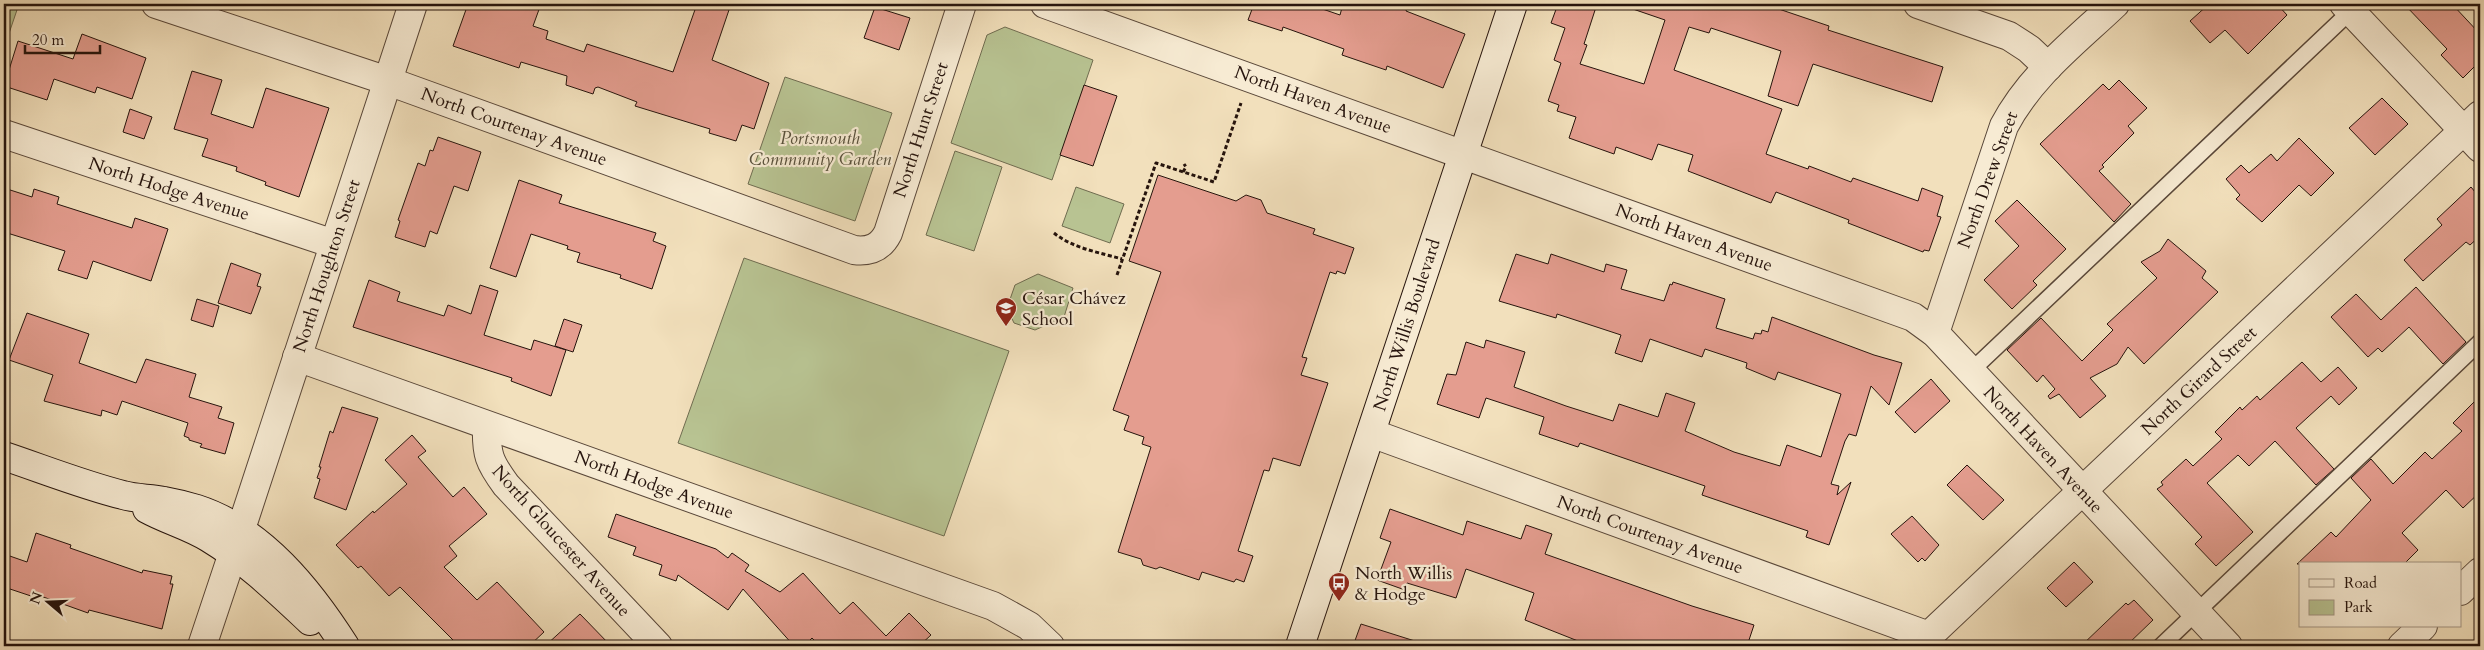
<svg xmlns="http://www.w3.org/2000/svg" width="2484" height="650" font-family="Cardo,serif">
	<rect width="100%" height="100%" fill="#f2e0bc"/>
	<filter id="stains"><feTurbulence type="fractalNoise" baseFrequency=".004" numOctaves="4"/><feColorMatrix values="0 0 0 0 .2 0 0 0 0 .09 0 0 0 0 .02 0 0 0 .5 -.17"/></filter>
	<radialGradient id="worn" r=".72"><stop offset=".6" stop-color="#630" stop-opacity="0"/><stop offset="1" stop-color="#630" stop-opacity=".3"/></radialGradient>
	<g fill="#b8c392" stroke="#6f6c50">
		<path d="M4,4H19L4,48Z"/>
		<path d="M1005,27L1093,60L1052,180L951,143L987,35Z"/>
		<path d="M785,77L892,113L855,221L748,184Z"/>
		<path d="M955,151L1002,167L974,251L926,235Z"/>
		<path d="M1076,187L1124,204L1110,243L1062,226Z"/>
		<path d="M744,258L1009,351L944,536L678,443Z"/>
		<path d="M1038,274L1073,288L1064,317L1035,330L1014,323L1007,308L1015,285Z"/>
	</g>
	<g fill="#e49d8f" stroke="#26140d">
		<path d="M468,4H541L533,26L548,31L546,39L584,52L587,44L673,72L697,4H731L712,60L769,83L754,129L742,125L736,141L709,133L710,129L635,106L637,102L598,87L595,88L593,94L566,85L567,76L521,62L519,68L453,46Z"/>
		<path d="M1254,4H1308L1340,15L1343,4H1408L1406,11L1465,34L1443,88L1387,66L1386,70L1342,55L1344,49L1283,27L1282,31L1248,20Z"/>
		<path d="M1558,4H1597L1584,44L1587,45L1580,64L1644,84L1665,20L1627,7V4H1764L1829,26L1828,30L1943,67L1932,102L1813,64L1798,106L1768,96L1781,51L1711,28L1709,33L1689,27L1674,70L1782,109L1766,154L1808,169L1809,166L1851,182L1853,178L1918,201L1922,188L1943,196L1937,216L1941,217L1929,251L1924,250L1923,252L1848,223L1849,220L1776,192L1771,203L1688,171L1693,155L1658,144L1652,160L1616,147L1614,154L1569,138L1576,117L1557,111L1559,105L1548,101L1561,63L1554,60L1565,28L1551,23Z"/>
		<path d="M2209,4H2277L2287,15L2248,54L2225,30L2210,43L2190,21Z"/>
		<path d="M2404,4H2452L2480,34V61L2463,78L2441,55L2447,49Z"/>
		<path d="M875,7L910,18L899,50L864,38Z"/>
		<path d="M82,34L146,58L132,99L97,87L95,93L54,79L47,100L4,86L18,41L73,59Z"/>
		<path d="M192,71L222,80L211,114L253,128L266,88L329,108L299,197L265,185L266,182L236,171L237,167L202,156L208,139L174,129Z"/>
		<path d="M2119,80L2147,108L2128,126L2134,133L2102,165L2104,167L2099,171L2131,204L2114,222L2040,144L2103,84L2109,90Z"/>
		<path d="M1084,85L1117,96L1093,166L1060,155Z"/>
		<path d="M2382,98L2408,124L2375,155L2349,128Z"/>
		<path d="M130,109L152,117L144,139L123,132Z"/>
		<path d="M438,137L481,152L468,191L454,186L437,234L430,231L425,247L395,237L400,221L398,220L418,163L425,166L430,150L433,151Z"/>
		<path d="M2299,138L2334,173L2311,196L2299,185L2262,222L2236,199L2240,195L2226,179L2241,165L2249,173L2271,154L2277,161Z"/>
		<path d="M1158,175L1236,201L1246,195L1261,200L1267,213L1315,229L1313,234L1354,248L1345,274L1337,271L1336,274L1330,272L1302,357L1307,358L1301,375L1328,383L1300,466L1273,458L1269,471L1264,470L1238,551L1253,556L1244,582L1236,579L1234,582L1202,572L1199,580L1160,567L1156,569L1143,565L1141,559L1118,552L1151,447L1142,444L1144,437L1124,430L1129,416L1113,410L1161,272L1129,261Z"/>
		<path d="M519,180L562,195L559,203L656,233L653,241L666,246L652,289L620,278L621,275L577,262L580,253L567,249L568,246L531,234L516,277L490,268Z"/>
		<path d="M2471,187L2480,198V236L2470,245L2466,242L2423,281L2404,260L2442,225L2437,219Z"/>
		<path d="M4,188L32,197L34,189L59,197L57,204L132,228L135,218L168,229L151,281L93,261L87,279L58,270L65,251L4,232Z"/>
		<path d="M2017,200L2066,249L2033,281L2037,285L2012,309L1984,280L2019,246L1995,221Z"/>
		<path d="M2168,239L2206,271L2202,278L2218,292L2144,364L2128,347L2117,364L2090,378L2106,396L2080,418L2059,394L2050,399L2048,396L2055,389L2043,375L2037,382L2007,350L2041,318L2082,361L2113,330L2107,324L2157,278L2141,262L2160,251Z"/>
		<path d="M1516,254L1548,264L1551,254L1604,272L1606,264L1627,270L1621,289L1664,301L1670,284L1672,285L1673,282L1725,299L1716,328L1753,339L1755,333L1761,334L1762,330L1768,332L1772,317L1874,355L1902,363L1889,405L1871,386L1856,436L1849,434L1845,441L1831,484L1839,486L1837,495L1851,482L1829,545L1806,537L1808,531L1702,495L1705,486L1580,443L1578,447L1539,434L1544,417L1486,398L1479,418L1437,404L1447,374L1456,375L1466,342L1484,348L1486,340L1525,352L1514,387L1566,406L1613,421L1619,404L1658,417L1666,393L1695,403L1685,431L1734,452L1780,466L1787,445L1821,457L1841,394L1778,372L1775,380L1746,368L1747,363L1705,349L1702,357L1650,339L1642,362L1615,353L1621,335L1557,314L1556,318L1499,301Z"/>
		<path d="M231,263L261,274L257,286L261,287L251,314L218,303Z"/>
		<path d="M369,280L400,292L397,301L444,316L448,305L471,314L480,285L498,291L484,335L531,350L534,340L566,350L551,396L511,381L512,378L353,327Z"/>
		<path d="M2416,287L2466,342L2443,364L2409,327L2382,352L2378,348L2368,357L2331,317L2356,294L2381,320Z"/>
		<path d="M197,299L219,306L213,327L191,320Z"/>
		<path d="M27,313L89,334L79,363L136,383L146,359L196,374L189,397L222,407L218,418L234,423L225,454L200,447L202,444L189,440V438L184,436L188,423L122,401L117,415L102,410L101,416L44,401L53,375L9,360Z"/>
		<path d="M564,319L582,325L573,352L555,346Z"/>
		<path d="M2302,362L2321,382L2338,367L2357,388L2339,405L2331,396L2296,428L2334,469L2316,485L2275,441L2249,466L2238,455L2207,483L2253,532L2216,566L2195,544L2202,537L2157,489L2163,485L2161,482L2186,459L2193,466L2222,439L2215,432L2240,407L2242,410L2257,396L2260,400Z"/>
		<path d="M1931,379L1950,401L1915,433L1895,412Z"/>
		<path d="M2480,396V492L2463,508L2446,490L2402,533L2418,550L2404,564H2297L2331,532L2336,537L2371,500L2351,478L2371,459L2393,484L2425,452L2432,459L2462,431L2453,423Z"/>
		<path d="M342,407L378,418L346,510L314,498L320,479L317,478L321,467H319L330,431L333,433Z"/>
		<path d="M412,435L426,451L418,457L453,497L464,487L487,514L449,546L457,556L444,567L477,600L497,582L544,632L529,646H459L400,587L389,596L361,566L358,568L336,545L373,511L374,513L407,484L385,460Z"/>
		<path d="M1967,465L2004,500L1983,520L1947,485Z"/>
		<path d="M1390,509L1463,535L1467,521L1521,539L1526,525L1552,534L1545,554L1692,606L1754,625L1747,646H1576L1578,641L1525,620L1534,593L1466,569L1456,598L1407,583L1405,590L1377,580L1391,542L1380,538Z"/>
		<path d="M616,514L716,549L728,558L732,553L749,565L745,571L780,592L803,573L840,614L853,602L886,636L909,613L931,635L919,646H820L812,638L804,646H794L743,589L728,610L678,575L676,581L659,575L662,565L633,555L636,547L608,537Z"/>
		<path d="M1912,516L1939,545L1925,561L1922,558L1918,562L1891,534Z"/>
		<path d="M36,533L71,545L70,548L142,573L143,570L172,576L170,584H173L162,629L89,610L88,613L35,594L34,597L4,587V554L27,562Z"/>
		<path d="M2074,562L2093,582L2066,607L2047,588Z"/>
		<path d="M2134,600L2153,620L2126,646H2081L2126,603L2128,605Z"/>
		<path d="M580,614L611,646H545Z"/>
		<path d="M1361,624L1418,642L1417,646H1353Z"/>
	</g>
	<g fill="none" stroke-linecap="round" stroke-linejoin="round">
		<g stroke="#594739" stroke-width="18">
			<g id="lane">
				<path d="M1970,372L2355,7"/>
				<path d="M2161,646L2480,342"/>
			</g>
		</g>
		<g stroke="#594739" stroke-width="30">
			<g id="street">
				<path d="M156,4L388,81L854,250C870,252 881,247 888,233L962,4"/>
				<path d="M1045,4L1913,317L1935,333L2228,646"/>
				<path d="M1918,4L2009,36L2029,49L2048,67"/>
				<path d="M2344,4L2480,148"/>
				<path d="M4,134L334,244"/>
				<path d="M1935,333L2004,126C2030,76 2075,42 2115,4"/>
				<path d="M297,357L993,606L1029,626L1050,646"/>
				<path d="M487,426C486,454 489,462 506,485L658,646"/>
				<path d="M1371,433L1929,636"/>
				<path d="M241,529L413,4"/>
				<path d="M2460,591L2480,572"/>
				<path d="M202,646L233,553"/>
				<path d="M1918,646L2480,115"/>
				<path d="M2402,646L2423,626"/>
			</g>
		</g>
		<g stroke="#26140d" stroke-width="30">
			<g id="secondary">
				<path d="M4,456C43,469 83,485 123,495C136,499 151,498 164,501C175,503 187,506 197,509C262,530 310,591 345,646"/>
				<path d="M147,509C167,520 190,526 209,538C247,561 278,591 310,621"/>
				<path d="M1300,646L1513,4"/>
			</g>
		</g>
		<g stroke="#26140d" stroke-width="3" stroke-dasharray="4 2.5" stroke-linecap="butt">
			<path d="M1183,172L1186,167L1184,164"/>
			<path d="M1054,233C1072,248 1101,253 1122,259"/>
			<path d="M1117,275L1156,163L1214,182L1241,103"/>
		</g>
		<use href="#lane" stroke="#f7ebd3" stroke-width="15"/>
		<use href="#street" stroke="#f7ebd3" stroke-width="28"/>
		<use href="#secondary" stroke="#f7ebd3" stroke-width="28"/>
	</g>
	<defs>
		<g id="school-pin" transform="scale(1.125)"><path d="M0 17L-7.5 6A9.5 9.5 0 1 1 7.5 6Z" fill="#8f2418" stroke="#f7ebd3"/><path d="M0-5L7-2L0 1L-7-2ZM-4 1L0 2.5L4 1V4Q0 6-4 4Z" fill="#fff"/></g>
		<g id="bus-pin" transform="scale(1.125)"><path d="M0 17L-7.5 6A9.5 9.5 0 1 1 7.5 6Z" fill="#8f2418" stroke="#f7ebd3"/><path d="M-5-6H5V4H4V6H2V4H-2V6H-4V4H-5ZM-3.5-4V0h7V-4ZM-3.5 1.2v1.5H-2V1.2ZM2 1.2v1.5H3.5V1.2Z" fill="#fff"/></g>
	</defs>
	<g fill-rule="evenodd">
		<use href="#school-pin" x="1006" y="308"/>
		<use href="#bus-pin" x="1339" y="583"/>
	</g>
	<g text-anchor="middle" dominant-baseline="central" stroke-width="4.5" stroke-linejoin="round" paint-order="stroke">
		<g font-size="18" fill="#26140d" stroke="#f7ebd3">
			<text transform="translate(1313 100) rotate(20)">North Haven Avenue</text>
			<text transform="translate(514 127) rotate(20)">North Courtenay Avenue</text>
			<text transform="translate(921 130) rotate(-72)">North Hunt Street</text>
			<text transform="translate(1988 180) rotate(-70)">North Drew Street</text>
			<text transform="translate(169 189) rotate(18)">North Hodge Avenue</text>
			<text transform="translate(1694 238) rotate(20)">North Haven Avenue</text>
			<text transform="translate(327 266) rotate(-72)">North Houghton Street</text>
			<text transform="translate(1407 325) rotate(-72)">North Willis Boulevard</text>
			<text transform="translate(2199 381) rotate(-43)">North Girard Street</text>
			<text transform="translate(2043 450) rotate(47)">North Haven Avenue</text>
			<text transform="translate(654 485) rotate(20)">North Hodge Avenue</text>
			<text transform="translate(1650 535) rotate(20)">North Courtenay Avenue</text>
			<text transform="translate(561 541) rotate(48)">North Gloucester Avenue</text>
		</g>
		<g font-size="18" font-style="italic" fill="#59513c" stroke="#f7ebd3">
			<text x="820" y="138">Portsmouth<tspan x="820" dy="21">Community Garden</tspan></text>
		</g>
		<g font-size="18" fill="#26140d" stroke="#f7ebd3" text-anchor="start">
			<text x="1022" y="298">César Chávez<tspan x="1022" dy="21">School</tspan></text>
			<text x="1355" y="573">North Willis<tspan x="1355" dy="21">&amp; Hodge</tspan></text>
		</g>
	</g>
	<rect width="2484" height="650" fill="none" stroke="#f2e0bc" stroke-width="20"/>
	<rect x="5" y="5" width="2474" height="640" fill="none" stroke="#26140d" stroke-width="2.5"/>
	<rect x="10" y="10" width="2464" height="630" fill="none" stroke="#26140d"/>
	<rect x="2299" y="562" width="162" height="65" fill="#f7ebd3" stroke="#a39584"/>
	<rect x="2309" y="579" width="25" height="8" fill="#f7ebd3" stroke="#a39584"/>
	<text x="2344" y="588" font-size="15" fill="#26140d">Road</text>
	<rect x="2309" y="600" width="25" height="15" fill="#b8c392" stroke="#a39584"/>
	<text x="2344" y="612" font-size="15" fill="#26140d">Park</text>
	<g transform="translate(48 602) rotate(289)" stroke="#f7ebd3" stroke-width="4" paint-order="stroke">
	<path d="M0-4L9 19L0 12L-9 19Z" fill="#26140d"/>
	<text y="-8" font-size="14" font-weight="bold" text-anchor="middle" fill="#26140d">N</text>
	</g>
	<path d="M25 45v8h75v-8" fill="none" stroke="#26140d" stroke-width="2.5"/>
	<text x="32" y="45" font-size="15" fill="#26140d" stroke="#f7ebd3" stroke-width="4" paint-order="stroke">20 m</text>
	<rect width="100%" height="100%" filter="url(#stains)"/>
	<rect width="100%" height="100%" fill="url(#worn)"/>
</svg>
